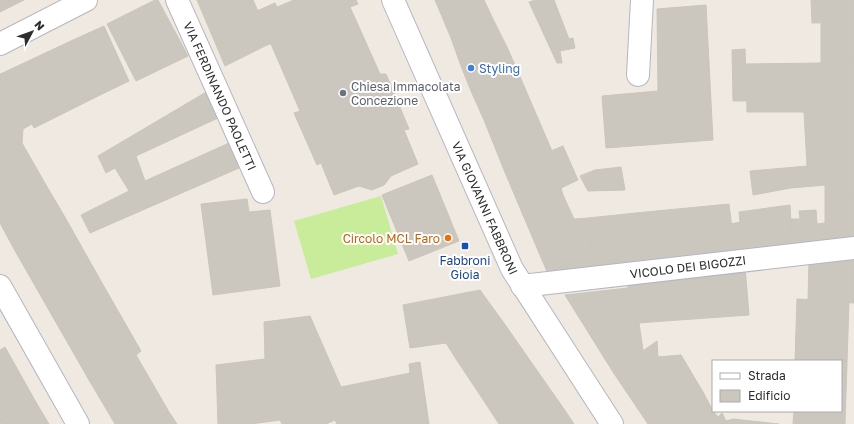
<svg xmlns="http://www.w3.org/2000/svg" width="854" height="424" font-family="'Golos Text',sans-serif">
	<rect width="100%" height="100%" fill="#efe9e1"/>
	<path fill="#c9ec9a" d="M381,196L398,254L311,279L294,221Z"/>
	<g fill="#cbc7bf" stroke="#cbc5ba">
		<path d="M0,0H9L12,6L0,12Z"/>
		<path d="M9,0H24L12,6Z"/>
		<path d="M155,0H158L188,56L136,81L107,24Z"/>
		<path d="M197,0H253L258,11L250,14L265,46L225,66Z"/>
		<path d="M294,0H356L358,4L350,7L380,74H386L409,129L404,130L418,164L391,176L384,185L372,190L359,186L334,195L321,163L317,165L294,113L300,111L271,44L289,36L277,7Z"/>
		<path d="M435,0H484L493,19L451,38Z"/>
		<path d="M536,0H554L569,39L573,38L575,48L560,51L562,63H557L529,2Z"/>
		<path d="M811,0H854V22L812,23Z"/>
		<path d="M275,3L289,36L265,46L250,14Z"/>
		<path d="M706,5L713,140L606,148L602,96L658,91L657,9Z"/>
		<path d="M493,19L507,47L461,66L451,38Z"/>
		<rect x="821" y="22" width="33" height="41"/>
		<path d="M104,26L129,81L100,95L73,40Z"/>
		<path d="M73,40L100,95L34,128L7,71Z"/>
		<path d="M507,47L518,72L471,91L461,66Z"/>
		<path d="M745,49L747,101H733L732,50Z"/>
		<path d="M821,63H854V112H747L746,64Z"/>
		<path d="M7,71L32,124L23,129L22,143L0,144V74Z"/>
		<path d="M518,72L530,100L484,120L471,91Z"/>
		<path d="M208,91L218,118L136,156L145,181L229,143L239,168L90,233L81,215L129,191L115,168L106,173L98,156Z"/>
		<path d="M530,100L552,151L504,170L484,120Z"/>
		<path d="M804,112H854V162L807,166Z"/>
		<path d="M22,143L46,185L0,212V144Z"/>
		<path d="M563,146L578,180L561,188L563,195L539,200L520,208L504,170Z"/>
		<path d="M854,162V199L825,201V185L791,188L753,195L750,171Z"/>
		<path d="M621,167L625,190L588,191L580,176L595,170Z"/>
		<path d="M432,175L459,241L409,261L382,195Z"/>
		<path d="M46,185L66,219L14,249L0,223V212Z"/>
		<path d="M563,195L574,219L588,218L594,268L548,274L520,208L539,200Z"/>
		<path d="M247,199L249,212L270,210L280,286L213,295L201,204Z"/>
		<path d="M854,199V241L792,247L790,219H800L799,211L816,210L817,224L825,223V201Z"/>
		<path d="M729,204L735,253L642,263L636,213Z"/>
		<path d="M790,205L792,247L735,253L731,224L740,222L739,212Z"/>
		<path d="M636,213L642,263L594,268L588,218Z"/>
		<path d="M66,219L102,283L50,312L14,249Z"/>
		<path d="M854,255V303L808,300L809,260Z"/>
		<path d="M745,267L749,315L651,322L650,279Z"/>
		<path d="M650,279L651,322L639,323L643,350L613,372L565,295L628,288V282Z"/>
		<path d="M102,283L141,351L136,355L89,380L50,312Z"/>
		<path d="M480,290L506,326L456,359L446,343L410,348L403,305Z"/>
		<path d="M797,299L849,302L845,424H793L794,411H841V361H795Z"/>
		<path d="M310,316L341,387L410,373L419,424H337L335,420L326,424H282L280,420L251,424H218L216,365L265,359L264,322Z"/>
		<path d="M506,326L529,359L478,392L456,359Z"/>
		<path d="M657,341L658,357L681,355L703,392L653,424H648L613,372Z"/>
		<path d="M5,347L37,404L0,424V350Z"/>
		<path d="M136,355L169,412L149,424H115L89,380Z"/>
		<path d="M529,359L564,409L542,424H499L478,392Z"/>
		<path d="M420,362L429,424H419L410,373L409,364Z"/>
		<path d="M703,392L713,411L718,417L722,413L726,421L733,419L779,424H653Z"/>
		<path d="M37,404L49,424H2Z"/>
		<path d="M564,409L574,424H542Z"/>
		<path d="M169,412L177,424H149Z"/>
	</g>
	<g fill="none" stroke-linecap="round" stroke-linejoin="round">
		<g stroke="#b4b7c1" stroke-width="24">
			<g id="minor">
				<path d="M177,0L263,192"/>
				<path d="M393,0L512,269L612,424"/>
				<path d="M0,44L86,0"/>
				<path d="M638,75L642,0"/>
				<path d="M0,286L78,424"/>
				<path d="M522,286L854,248"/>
			</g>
		</g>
		<use href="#minor" stroke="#fff" stroke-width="22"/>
	</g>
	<circle fill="#3f7fe0" stroke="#fff" stroke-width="1.5" cx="471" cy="68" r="4"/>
	<circle fill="#6b7280" stroke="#fff" stroke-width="1.5" cx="343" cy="93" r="4"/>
	<circle fill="#e8710a" stroke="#fff" stroke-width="1.5" cx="448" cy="238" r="4"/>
	<rect fill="#1a4fb4" stroke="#fff" stroke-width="1.5" x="461" y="242" width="8" height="8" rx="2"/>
	<g text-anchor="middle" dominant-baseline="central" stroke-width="4" stroke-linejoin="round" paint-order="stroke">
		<g font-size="12" fill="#366cbe" stroke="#fff" text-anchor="start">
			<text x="479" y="68">Styling</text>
		</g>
		<g font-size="12" fill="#5b616d" stroke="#fff" text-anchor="start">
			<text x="351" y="86">Chiesa Immacolata<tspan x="351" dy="14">Concezione</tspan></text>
		</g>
		<g font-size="12" fill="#2e2e2e" stroke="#fff">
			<text transform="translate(220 96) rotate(66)">VIA FERDINANDO PAOLETTI</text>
			<text transform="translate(485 208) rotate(66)">VIA GIOVANNI FABBRONI</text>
			<text transform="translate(688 267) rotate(-7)">VICOLO DEI BIGOZZI</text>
		</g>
		<g font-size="12" fill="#c56008" stroke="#fff" text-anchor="end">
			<text x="440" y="238">Circolo MCL Faro</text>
		</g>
		<g font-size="12" fill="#164399" stroke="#fff">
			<text x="465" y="260">Fabbroni<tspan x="465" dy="14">Gioia</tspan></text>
		</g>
	</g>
	<rect x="712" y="360" width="130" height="52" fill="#ffffff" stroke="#ababab"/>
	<rect x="720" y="373" width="20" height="6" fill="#ffffff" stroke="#ababab"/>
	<text x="748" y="380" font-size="12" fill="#2e2e2e">Strada</text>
	<rect x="720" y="390" width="20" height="12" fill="#cbc7bf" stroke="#ababab"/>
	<text x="748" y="400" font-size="12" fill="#2e2e2e">Edificio</text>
	<g transform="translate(32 32) rotate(49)" stroke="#ffffff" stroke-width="3" paint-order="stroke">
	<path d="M0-3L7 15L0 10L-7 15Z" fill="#2e2e2e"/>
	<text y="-6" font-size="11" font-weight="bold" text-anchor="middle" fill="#2e2e2e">N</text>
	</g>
</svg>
